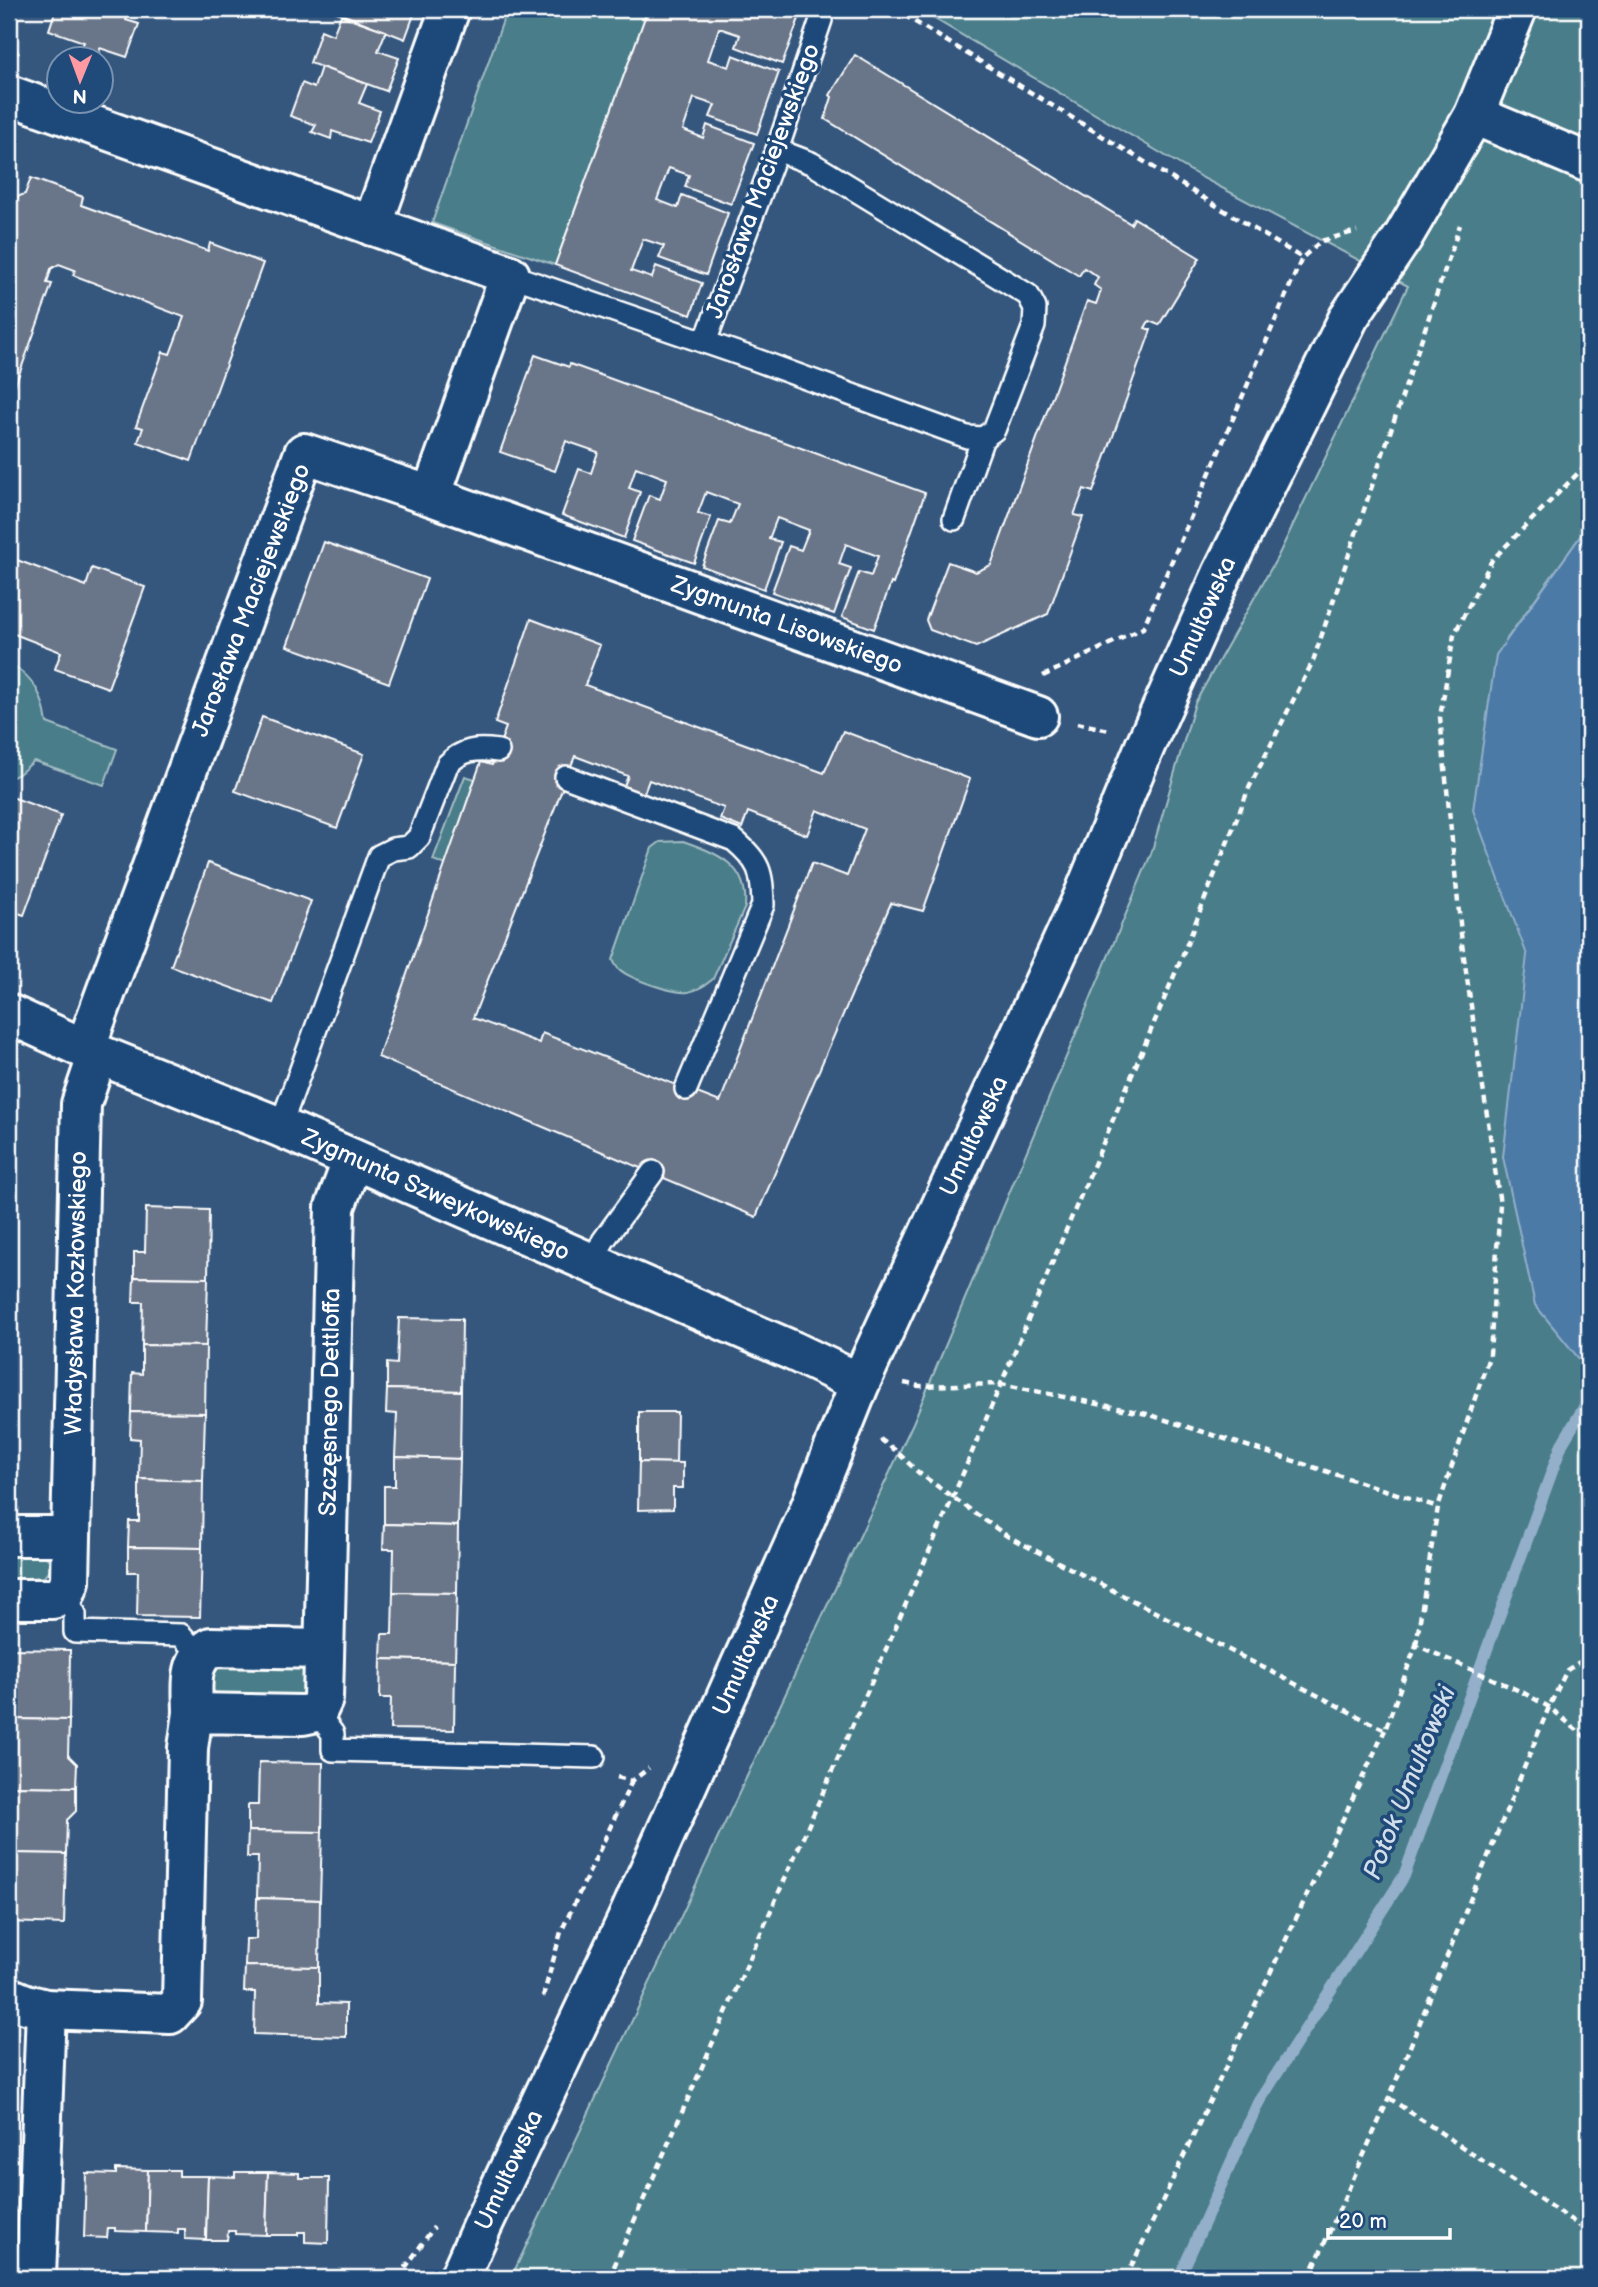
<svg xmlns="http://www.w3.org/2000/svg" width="1598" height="2287" font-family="'Balsamiq Sans',sans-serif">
	<rect width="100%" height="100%" fill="#35577e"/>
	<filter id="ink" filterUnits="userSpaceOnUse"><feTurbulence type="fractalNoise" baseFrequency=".0143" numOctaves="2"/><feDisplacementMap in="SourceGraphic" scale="14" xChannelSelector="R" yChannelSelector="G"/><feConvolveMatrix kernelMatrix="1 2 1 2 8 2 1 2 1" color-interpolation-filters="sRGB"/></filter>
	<g filter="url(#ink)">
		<g fill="#497d8a" stroke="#a4bec4" stroke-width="2">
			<path d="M507,9H648L555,265L432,223Z"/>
			<path d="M918,9H1589V524L1506,640L1589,1116V2278H511L913,1423L1151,854L1195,703L1278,556L1408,286L1201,177Z"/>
			<path d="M9,663C34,677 43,695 47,723L117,749L104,785L34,761L19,774L9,779Z"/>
			<path d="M465,776L475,779L446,865L433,860Z"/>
			<path d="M683,841C717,853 749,865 745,907L713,979C706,985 698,990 688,992C674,994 630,979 619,969C617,968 614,962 613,960L652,848L660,842Z"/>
			<path d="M9,1553L44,1554L53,1566L44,1577L9,1579Z"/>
			<path d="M219,1667L300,1669L306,1673L309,1691L303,1696L292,1697L216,1693L210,1688L211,1672Z"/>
		</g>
		<path fill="#4b7aa7" stroke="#93afca" stroke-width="2" d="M1589,524V1371L1535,1305L1503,1157L1527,955L1473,810L1496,655Z"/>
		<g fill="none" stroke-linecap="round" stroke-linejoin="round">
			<path stroke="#93afca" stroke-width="12" d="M1179,2278L1258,2103L1404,1876L1562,1444L1589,1399"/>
		</g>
		<g fill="#697488" stroke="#fff" stroke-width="2" fill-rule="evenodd">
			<path d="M56,9H130L126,20L139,24L127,57L100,48L99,55L81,49L84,42L49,30Z"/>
			<path d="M329,9H416L405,39Z"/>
			<path d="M648,9H789L801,13L782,64L736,47L740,35L719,28L708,60L729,67L733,55L779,72L757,134L710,117L715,105L694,98L683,130L703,138L707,125L754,143L731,204L685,187L689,175L669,168L657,200L678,208L682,195L728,213L706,275L659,258L664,246L643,239L631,271L652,278L656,266L702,283L691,315L555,265Z"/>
			<path d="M341,15L386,31L378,51L399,58L386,91L310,63L321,30L333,35Z"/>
			<path d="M855,55L1131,224L1134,218L1200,258L1159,325L1149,321L1145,328L1151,330L1093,492L1084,489L1074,515L1083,517L1048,614L976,647L930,630L926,620L948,562L976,572L991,565L1087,301L1096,304L1101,290L1094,285L1098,277L1084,268L1079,276L825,119L832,97L830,95Z"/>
			<path d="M321,67L367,84L359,103L380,111L368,143L332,131L331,139L312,132L316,125L290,116L302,83L314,88Z"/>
			<path d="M31,178L83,197L81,205L208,251L210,243L263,263L191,461L138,442L143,428L136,426L163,352L170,354L184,317L73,275L75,270L59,264L51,269L47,283L52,284L9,402V193L17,197L25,194Z"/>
			<path d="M535,355L569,367L570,364L925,493L893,584L891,583L874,629L842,617L859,572L871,576L878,556L846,544L839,564L851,568L834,614L772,592L789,546L801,550L809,530L777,518L769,539L781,542L764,589L702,566L719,521L730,524L738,504L706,492L698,513L711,517L694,563L632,541L649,495L660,499L667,479L636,467L629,488L640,492L624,538L562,515L579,469L591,473L598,452L566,441L555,471L500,452Z"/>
			<path d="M324,542L427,579L389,683L287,646Z"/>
			<path d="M9,557L86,586L92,568L145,587L108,688L55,669L61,652L9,632Z"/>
			<path d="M531,619L600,645L585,685L824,773L843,731L970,779L923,911L891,903L756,1217L378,1057L481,762L492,765L506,727L495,723ZM575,756L628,776L623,788L643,796L649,780L724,808L720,819L742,828L748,812L807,835L817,810L865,829L847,876L812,863L720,1102L542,1033L539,1043L473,1018Z"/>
			<path d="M262,717L364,754L337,828L235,791Z"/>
			<path d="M9,796L61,815L24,915L9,910Z"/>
			<path d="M208,863L311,901L273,1003L171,966Z"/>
			<path d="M146,1208L209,1210L208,1278L134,1277V1252H145Z"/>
			<path d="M134,1277L208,1278L206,1346L142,1345L143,1302H133Z"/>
			<path d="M399,1318L462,1319L461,1391L387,1389V1363L397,1364Z"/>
			<path d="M142,1345L206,1346L205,1413L131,1412L132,1373L142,1374Z"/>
			<path d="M387,1389L461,1391L460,1459L395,1457L397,1414L386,1413Z"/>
			<path d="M131,1412L205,1413L203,1481L139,1479L140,1439L130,1438Z"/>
			<path d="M639,1412H677L676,1463L639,1462Z"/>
			<path d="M395,1457L460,1459L458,1526L384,1524V1486H395Z"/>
			<path d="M639,1462L683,1463V1488H673V1509L638,1510Z"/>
			<path d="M139,1479L203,1481L202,1548L128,1547L129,1521H139Z"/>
			<path d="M384,1524L458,1526L457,1593L393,1592L394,1549H383Z"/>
			<path d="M128,1547L202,1548L200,1617L137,1616L138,1572H128Z"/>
			<path d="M393,1592L457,1593L455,1661L381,1659L382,1634H392Z"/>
			<path d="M9,1649L70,1650L69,1720L9,1719Z"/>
			<path d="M381,1659L455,1661L454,1730L390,1729L391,1698H380Z"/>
			<path d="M9,1719L69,1720L68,1755L77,1764L76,1787L9,1786Z"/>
			<path d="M259,1762L323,1763L322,1832L248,1831V1805H258Z"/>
			<path d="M9,1786L76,1787V1811L67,1820L66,1854L9,1853Z"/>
			<path d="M248,1831L322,1832L320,1900L257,1898L258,1857H247Z"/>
			<path d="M9,1853L66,1854L64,1924L9,1922Z"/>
			<path d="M257,1898L320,1900L319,1967L245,1966L246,1939H256Z"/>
			<path d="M245,1966L319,1967V2003L346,2004V2037L254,2034L255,1992H244Z"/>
			<path d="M116,2169L148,2170L146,2232L115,2231V2228H108L107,2238L84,2237L86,2173L116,2174Z"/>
			<path d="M148,2170H179V2176H208L206,2240L185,2239V2229H178V2233L146,2232Z"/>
			<path d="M235,2172H268L266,2235L235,2234V2231H228L227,2240H206L208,2176L235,2177Z"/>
			<path d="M268,2172L299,2173V2178H329L328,2243L305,2242V2232H298V2235H266Z"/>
		</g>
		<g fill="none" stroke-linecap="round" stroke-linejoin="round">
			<g stroke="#fff" stroke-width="26">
				<g id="lane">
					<path d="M510,275L751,358L967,437L983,438L994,430L1034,326L1035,308L1028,295L811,163L777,150"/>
					<path d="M705,342L777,150L821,20"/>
					<path d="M954,519L983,438"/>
					<path d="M566,777L734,840C760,862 762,871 763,905L686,1089"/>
					<path d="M280,1127L379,856L393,849L409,847L419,837L447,765C462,749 477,748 498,751"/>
					<path d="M592,1264L603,1241L653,1172"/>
					<path d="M65,1594L75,1614V1632L181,1635L199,1655"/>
					<path d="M317,1712L333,1734V1750L594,1757"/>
				</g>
			</g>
			<g stroke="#fff" stroke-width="44">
				<g id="street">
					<path d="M9,95L510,275L431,496L304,453L85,1049"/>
					<path d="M1474,115L1589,163"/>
					<path d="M372,226L450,9"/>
					<path d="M431,496L1038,716"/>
					<path d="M9,1014L85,1049L280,1127L793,1351L860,1383"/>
					<path d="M9,1536H70"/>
					<path d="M9,1599H53L65,1594L70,1581L81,1104L98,1054"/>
					<path d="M193,1713C193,1688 187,1662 211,1647L324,1649"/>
					<path d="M9,1997L26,2004L46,2009L170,2014L182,2001L188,1748L193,1713L303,1715L317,1712L323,1699L335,1207L353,1159"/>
					<path d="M36,2278L46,2009"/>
					<path d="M459,2278L482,2226L627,1920L806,1518L860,1383L1083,897L1145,746L1222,574L1349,317L1403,237L1474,115L1517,9"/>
				</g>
			</g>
			<g stroke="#fff" stroke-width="4.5" stroke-dasharray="7 5" stroke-linecap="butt">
				<path d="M894,9L1302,258"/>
				<path d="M9,38L18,55"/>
				<path d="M1043,676L1143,628L1302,258L1321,241L1357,231"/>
				<path d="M1077,723L1109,730"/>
				<path d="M904,1383L919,1386L1001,1384L1147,1414L1438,1507"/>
				<path d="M880,1439L895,1450L919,1473L1007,1536L1385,1730L1416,1645L1522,1692L1549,1707L1589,1740"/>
				<path d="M1416,1645L1438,1507L1490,1354L1500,1204L1462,944L1440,717L1454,635L1492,560L1589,462"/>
				<path d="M617,1777L632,1781L649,1768"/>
				<path d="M543,1997L561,1932L632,1781"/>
				<path d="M1389,2098L1589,2232"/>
				<path d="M398,2278L434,2227"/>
				<path d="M609,2278L953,1497L1179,964L1249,788L1313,661L1460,225"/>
				<path d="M1126,2278L1385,1730"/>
				<path d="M1309,2278L1389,2098L1549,1707L1567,1670L1589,1656"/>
			</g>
			<use href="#lane" stroke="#1f4a7a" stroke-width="21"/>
			<use href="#street" stroke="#1f4a7a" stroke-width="38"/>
		</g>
	</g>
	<g text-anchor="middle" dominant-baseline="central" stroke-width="7" stroke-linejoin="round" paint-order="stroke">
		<g font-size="24" fill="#fff" stroke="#1f4a7a">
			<text transform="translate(763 181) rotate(-70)">Jarosława Maciejewskiego</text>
			<text transform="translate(251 600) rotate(-69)">Jarosława Maciejewskiego</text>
			<text transform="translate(1203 617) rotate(-66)">Umultowska</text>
			<text transform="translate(787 625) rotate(20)">Zygmunta Lisowskiego</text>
			<text transform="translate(974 1136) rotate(-65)">Umultowska</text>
			<text transform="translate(436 1195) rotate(24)">Zygmunta Szweykowskiego</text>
			<text transform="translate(76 1293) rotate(-89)">Władysława Kozłowskiego</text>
			<text transform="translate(330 1402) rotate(-89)">Szczęsnego Dettloffa</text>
			<text transform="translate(746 1655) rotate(-66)">Umultowska</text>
			<text transform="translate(509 2170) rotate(-65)">Umultowska</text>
		</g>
		<g font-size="26" font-style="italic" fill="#d2dee9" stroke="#1f4a7a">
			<text transform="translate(1410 1783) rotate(-68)">Potok Umultowski</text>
		</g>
	</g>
	<rect width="1598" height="2287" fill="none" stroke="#1f4a7a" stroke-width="35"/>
	<rect x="18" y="18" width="1563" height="2252" fill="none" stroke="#fff" stroke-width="2.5" filter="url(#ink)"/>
	<g transform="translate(80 80) rotate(181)"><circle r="33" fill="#1f4a7a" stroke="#7992af" stroke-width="2"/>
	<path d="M0-5L12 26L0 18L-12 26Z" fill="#ff9aa2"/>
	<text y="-10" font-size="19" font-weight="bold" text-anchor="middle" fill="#ffffff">N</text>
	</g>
	<path d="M1328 2228v10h122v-10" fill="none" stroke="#ffffff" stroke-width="3.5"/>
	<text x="1339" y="2228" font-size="21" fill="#ffffff" stroke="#1f4a7a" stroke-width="5" paint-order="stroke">20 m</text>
</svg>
